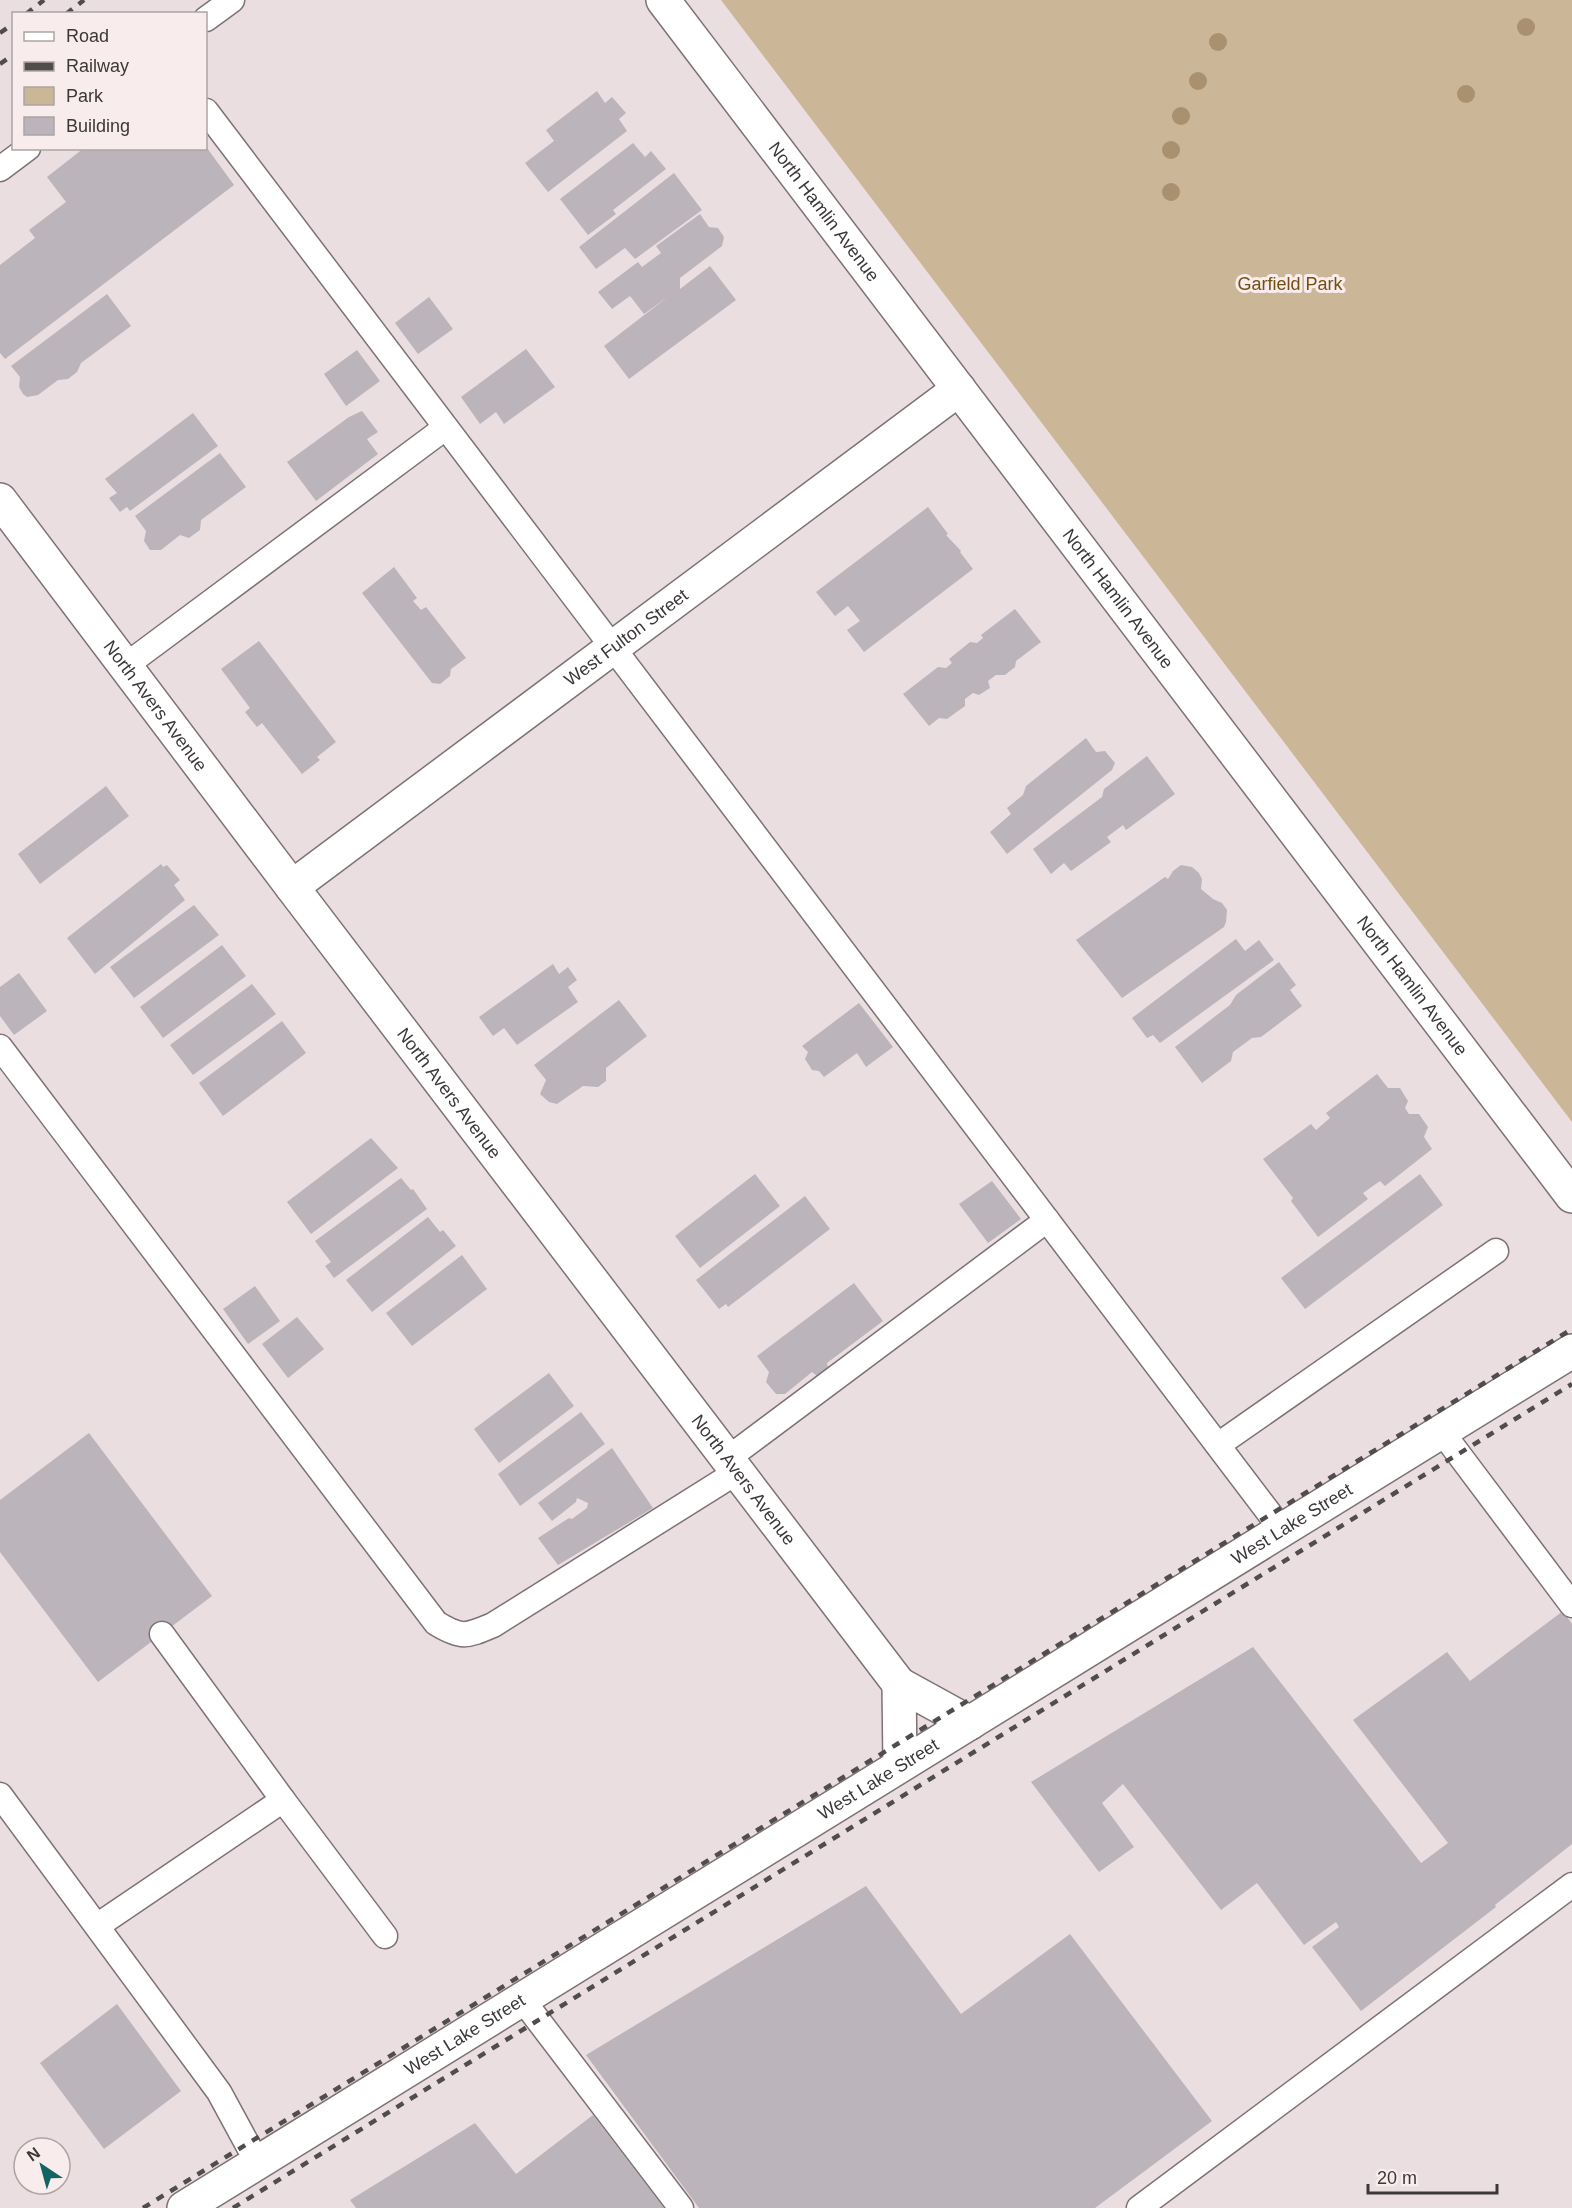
<svg xmlns="http://www.w3.org/2000/svg" width="1572" height="2208" font-family="Arial,sans-serif">
	<rect width="100%" height="100%" fill="#eadee0"/>
	<path fill="#cbb697" d="M721,0H1572V1122Z"/>
	<g fill="#bcb4bb">
		<path d="M597,91L605,103L612,97L626,113L619,119L627,131L548,192L525,163L554,141L546,130Z"/>
		<path d="M633,143L645,157L651,151L666,169L613,210L616,214L588,235L560,199Z"/>
		<path d="M84,148H207L234,185L5,359L0,353V265L35,238L29,230L66,202L47,177Z"/>
		<path d="M674,173L702,210L635,259L625,248L596,269L579,247Z"/>
		<path d="M700,214L709,227L718,228L724,237L722,246L680,278V289L710,266L736,300L629,379L604,346L669,296L644,314L630,296L612,309L598,292L638,262L642,267L661,253L656,246Z"/>
		<path d="M107,294L131,326L81,363L77,372L68,379L58,380L38,395L27,397L23,394L19,387L20,377L11,366Z"/>
		<path d="M429,297L453,329L418,354L395,323Z"/>
		<path d="M526,349L555,387L504,424L496,412L480,424L461,397Z"/>
		<path d="M357,350L380,381L346,406L324,374Z"/>
		<path d="M362,411L378,432L367,439L378,454L316,501L287,462L349,417Z"/>
		<path d="M193,413L218,446L130,511L127,507L120,512L109,498L117,493L105,479Z"/>
		<path d="M220,453L246,487L201,520L200,530L189,538L180,535L161,550H150L144,541L146,531L135,516Z"/>
		<path d="M928,507L948,534L946,535L961,551L960,552L973,569L864,652L847,630L860,621L848,606L835,616L816,592Z"/>
		<path d="M394,567L417,598L413,601L421,610L426,607L466,658L451,669L450,676L440,684L432,683L362,593Z"/>
		<path d="M1015,609L1041,642L1016,661L1015,667L1005,675H996L988,681L990,688L979,695L973,693L965,699V706L947,719L939,718L929,726L903,694L938,667L946,668L952,663L949,659L970,642L977,643L983,638L981,635Z"/>
		<path d="M259,641L336,742L317,757L320,760L302,774L262,723L257,727L245,712L250,708L221,669Z"/>
		<path d="M1086,738L1096,752L1105,751L1115,763L1112,770L1007,854L990,832L1011,814L1007,808L1023,795L1026,786Z"/>
		<path d="M1147,756L1175,794L1126,830L1123,825L1107,837L1111,842L1071,871L1064,863L1051,874L1033,849L1102,797L1104,789Z"/>
		<path d="M106,786L129,816L40,884L18,854Z"/>
		<path d="M161,864L163,867L167,865L180,880L174,885L185,900L95,974L67,938Z"/>
		<path d="M1181,865L1192,867L1199,873L1202,879L1201,889L1213,899L1222,903L1227,910L1226,922L1224,927L1122,998L1076,940L1165,877L1168,879L1173,871Z"/>
		<path d="M194,905L219,935L134,998L110,967Z"/>
		<path d="M1236,939L1245,951L1259,940L1274,960L1160,1043L1153,1035L1147,1038L1132,1018Z"/>
		<path d="M222,945L246,976L163,1038L140,1007Z"/>
		<path d="M1279,962L1296,985L1290,990L1302,1006L1261,1037L1252,1038L1233,1052L1231,1061L1202,1083L1175,1047L1230,1005L1236,995Z"/>
		<path d="M553,964L559,974L568,967L577,980L568,987L578,1002L517,1045L504,1028L493,1036L479,1017Z"/>
		<path d="M19,973L47,1011L14,1035L0,1016V987Z"/>
		<path d="M252,984L276,1014L193,1075L170,1045Z"/>
		<path d="M619,1000L647,1036L606,1068V1081L598,1087L583,1086L557,1104L549,1102L540,1094L546,1080L534,1065Z"/>
		<path d="M859,1003L893,1047L866,1067L857,1053L824,1077L819,1071L812,1070L805,1059L808,1052L802,1046Z"/>
		<path d="M282,1021L306,1053L223,1116L199,1083Z"/>
		<path d="M1377,1074L1388,1088H1400L1408,1101L1405,1108L1409,1114H1419L1428,1127L1424,1137L1432,1149L1385,1186L1380,1181L1363,1193L1368,1199L1318,1237L1291,1201L1293,1198L1263,1159L1311,1124L1316,1130L1330,1118L1326,1113Z"/>
		<path d="M371,1138L398,1168L311,1234L287,1202Z"/>
		<path d="M755,1174L780,1206L700,1268L675,1236Z"/>
		<path d="M1420,1174L1443,1205L1305,1309L1281,1278Z"/>
		<path d="M401,1178L411,1190L413,1189L427,1209L334,1278L325,1266L331,1262L315,1241Z"/>
		<path d="M992,1181L1021,1219L988,1243L959,1204Z"/>
		<path d="M805,1196L830,1229L728,1307L726,1304L719,1309L696,1280Z"/>
		<path d="M428,1217L440,1232L443,1230L456,1246L372,1312L346,1280Z"/>
		<path d="M462,1255L487,1289L412,1346L386,1313Z"/>
		<path d="M854,1283L883,1321L827,1363L828,1368L821,1376H817L812,1372L785,1394H776L766,1382L769,1372L757,1356Z"/>
		<path d="M255,1286L280,1321L248,1344L223,1309Z"/>
		<path d="M297,1317L324,1349L288,1378L262,1344Z"/>
		<path d="M549,1373L574,1406L499,1463L474,1429Z"/>
		<path d="M581,1412L605,1444L520,1506L498,1474Z"/>
		<path d="M89,1433L212,1596L98,1682L0,1552V1500Z"/>
		<path d="M612,1448L653,1508L558,1565L538,1538L569,1518L572,1519L587,1508L588,1503L577,1498L576,1502L552,1521L538,1503Z"/>
		<path d="M1563,1611L1572,1624V1844L1495,1905L1496,1907L1361,2011L1312,1947L1339,1927L1336,1922L1304,1945L1257,1883L1221,1910L1123,1784L1102,1803L1134,1847L1099,1872L1031,1782L1253,1647L1421,1863L1448,1843L1353,1720L1447,1652L1470,1681Z"/>
		<path d="M866,1886L961,2014L1070,1934L1212,2121L1095,2208H699L586,2055Z"/>
		<path d="M117,2004L181,2091L104,2149L40,2063Z"/>
		<path d="M593,2115L664,2208H356L350,2200L475,2123L516,2174Z"/>
	</g>
	<g fill="none" stroke-linecap="round" stroke-linejoin="round">
		<g stroke="#7d7274" stroke-width="27">
			<g id="lane">
				<path d="M206,19L232,0"/>
				<path d="M206,111L1282,1530"/>
				<path d="M0,169L28,148"/>
				<path d="M125,666L445,428"/>
				<path d="M0,1047L436,1623C462,1639 467,1636 493,1625L737,1472"/>
				<path d="M1442,1432L1572,1605"/>
				<path d="M1218,1445L1496,1251"/>
				<path d="M727,1459L1047,1220"/>
				<path d="M0,1795L219,2092L257,2162"/>
				<path d="M283,1800L385,1936"/>
				<path d="M97,1926L283,1800L162,1634"/>
				<path d="M522,1999L681,2208"/>
				<path d="M1139,2208L1572,1885"/>
			</g>
		</g>
		<g stroke="#7d7274" stroke-width="36">
			<g id="street">
				<path id="s1" d="M0,500L292,887L899,1684"/>
				<path id="s2" d="M292,887L959,389"/>
				<path d="M900,1765L899,1684L970,1723"/>
			</g>
		</g>
		<g stroke="#7d7274" stroke-width="36">
			<g id="secondary">
				<path id="s3" d="M663,0L1572,1196"/>
				<path id="s4" d="M184,2208L1572,1351"/>
			</g>
		</g>
		<use href="#lane" stroke="#fff" stroke-width="24"/>
		<use href="#street" stroke="#fff" stroke-width="33"/>
		<use href="#secondary" stroke="#fff" stroke-width="33"/>
		<g stroke="#524d4d" stroke-width="4.5" stroke-dasharray="8 8" stroke-linecap="butt">
			<path d="M26,14L44,0"/>
			<path d="M66,14L84,0"/>
			<path d="M0,33L14,23"/>
			<path d="M0,64L14,54"/>
			<path d="M143,2208L1572,1329"/>
			<path d="M233,2208L1572,1384"/>
		</g>
	</g>
	<g fill="#a9906e">
		<circle cx="1526" cy="27" r="9"/>
		<circle cx="1218" cy="42" r="9"/>
		<circle cx="1198" cy="81" r="9"/>
		<circle cx="1466" cy="94" r="9"/>
		<circle cx="1181" cy="116" r="9"/>
		<circle cx="1171" cy="150" r="9"/>
		<circle cx="1171" cy="192" r="9"/>
	</g>
	<g text-anchor="middle" dominant-baseline="central" stroke-width="6" stroke-linejoin="round" paint-order="stroke">
		<g font-size="18" fill="#3c3838" stroke="#f8eced">
			<text stroke="none"><textPath href="#s3" startOffset="266">North Hamlin Avenue</textPath></text>
			<text stroke="none"><textPath href="#s3" startOffset="752">North Hamlin Avenue</textPath></text>
			<text stroke="none"><textPath href="#s2" startOffset="417">West Fulton Street</textPath></text>
			<text stroke="none"><textPath href="#s1" startOffset="258">North Avers Avenue</textPath></text>
			<text stroke="none"><textPath href="#s3" startOffset="1238">North Hamlin Avenue</textPath></text>
			<text stroke="none"><textPath href="#s1" startOffset="744">North Avers Avenue</textPath></text>
			<text stroke="none"><textPath href="#s1" startOffset="1230">North Avers Avenue</textPath></text>
			<text stroke="none"><textPath href="#s4" startOffset="1302">West Lake Street</textPath></text>
			<text stroke="none"><textPath href="#s4" startOffset="816">West Lake Street</textPath></text>
			<text stroke="none"><textPath href="#s4" startOffset="330">West Lake Street</textPath></text>
		</g>
		<g font-size="18" fill="#735010" stroke="#f8eced">
			<text x="1290" y="284">Garfield Park</text>
		</g>
	</g>
	<rect x="12" y="12" width="195" height="138" fill="#f8eced" stroke="#ada4a5" stroke-width="1.5"/>
	<rect x="24" y="32" width="30" height="9" fill="#ffffff" stroke="#ada4a5" stroke-width="1.5"/>
	<text x="66" y="42" font-size="18" fill="#3c3838">Road</text>
	<rect x="24" y="62" width="30" height="9" fill="#524d4d" stroke="#ada4a5" stroke-width="1.5"/>
	<text x="66" y="72" font-size="18" fill="#3c3838">Railway</text>
	<rect x="24" y="87" width="30" height="18" fill="#cbb697" stroke="#ada4a5" stroke-width="1.5"/>
	<text x="66" y="102" font-size="18" fill="#3c3838">Park</text>
	<rect x="24" y="117" width="30" height="18" fill="#bcb4bb" stroke="#ada4a5" stroke-width="1.5"/>
	<text x="66" y="132" font-size="18" fill="#3c3838">Building</text>
	<g transform="translate(42 2166) rotate(324)"><circle r="28" fill="#f8eced" stroke="#ada4a5" stroke-width="1.5"/>
	<path d="M0-4.5L10 22L0 15L-10 22Z" fill="#136363"/>
	<text y="-9" font-size="16" font-weight="bold" text-anchor="middle" fill="#3c3838">N</text>
	</g>
	<path d="M1368 2184v9h129v-9" fill="none" stroke="#3c3838" stroke-width="3"/>
	<text x="1377" y="2184" font-size="18" fill="#3c3838" stroke="#f8eced" stroke-width="4.5" paint-order="stroke">20 m</text>
</svg>
